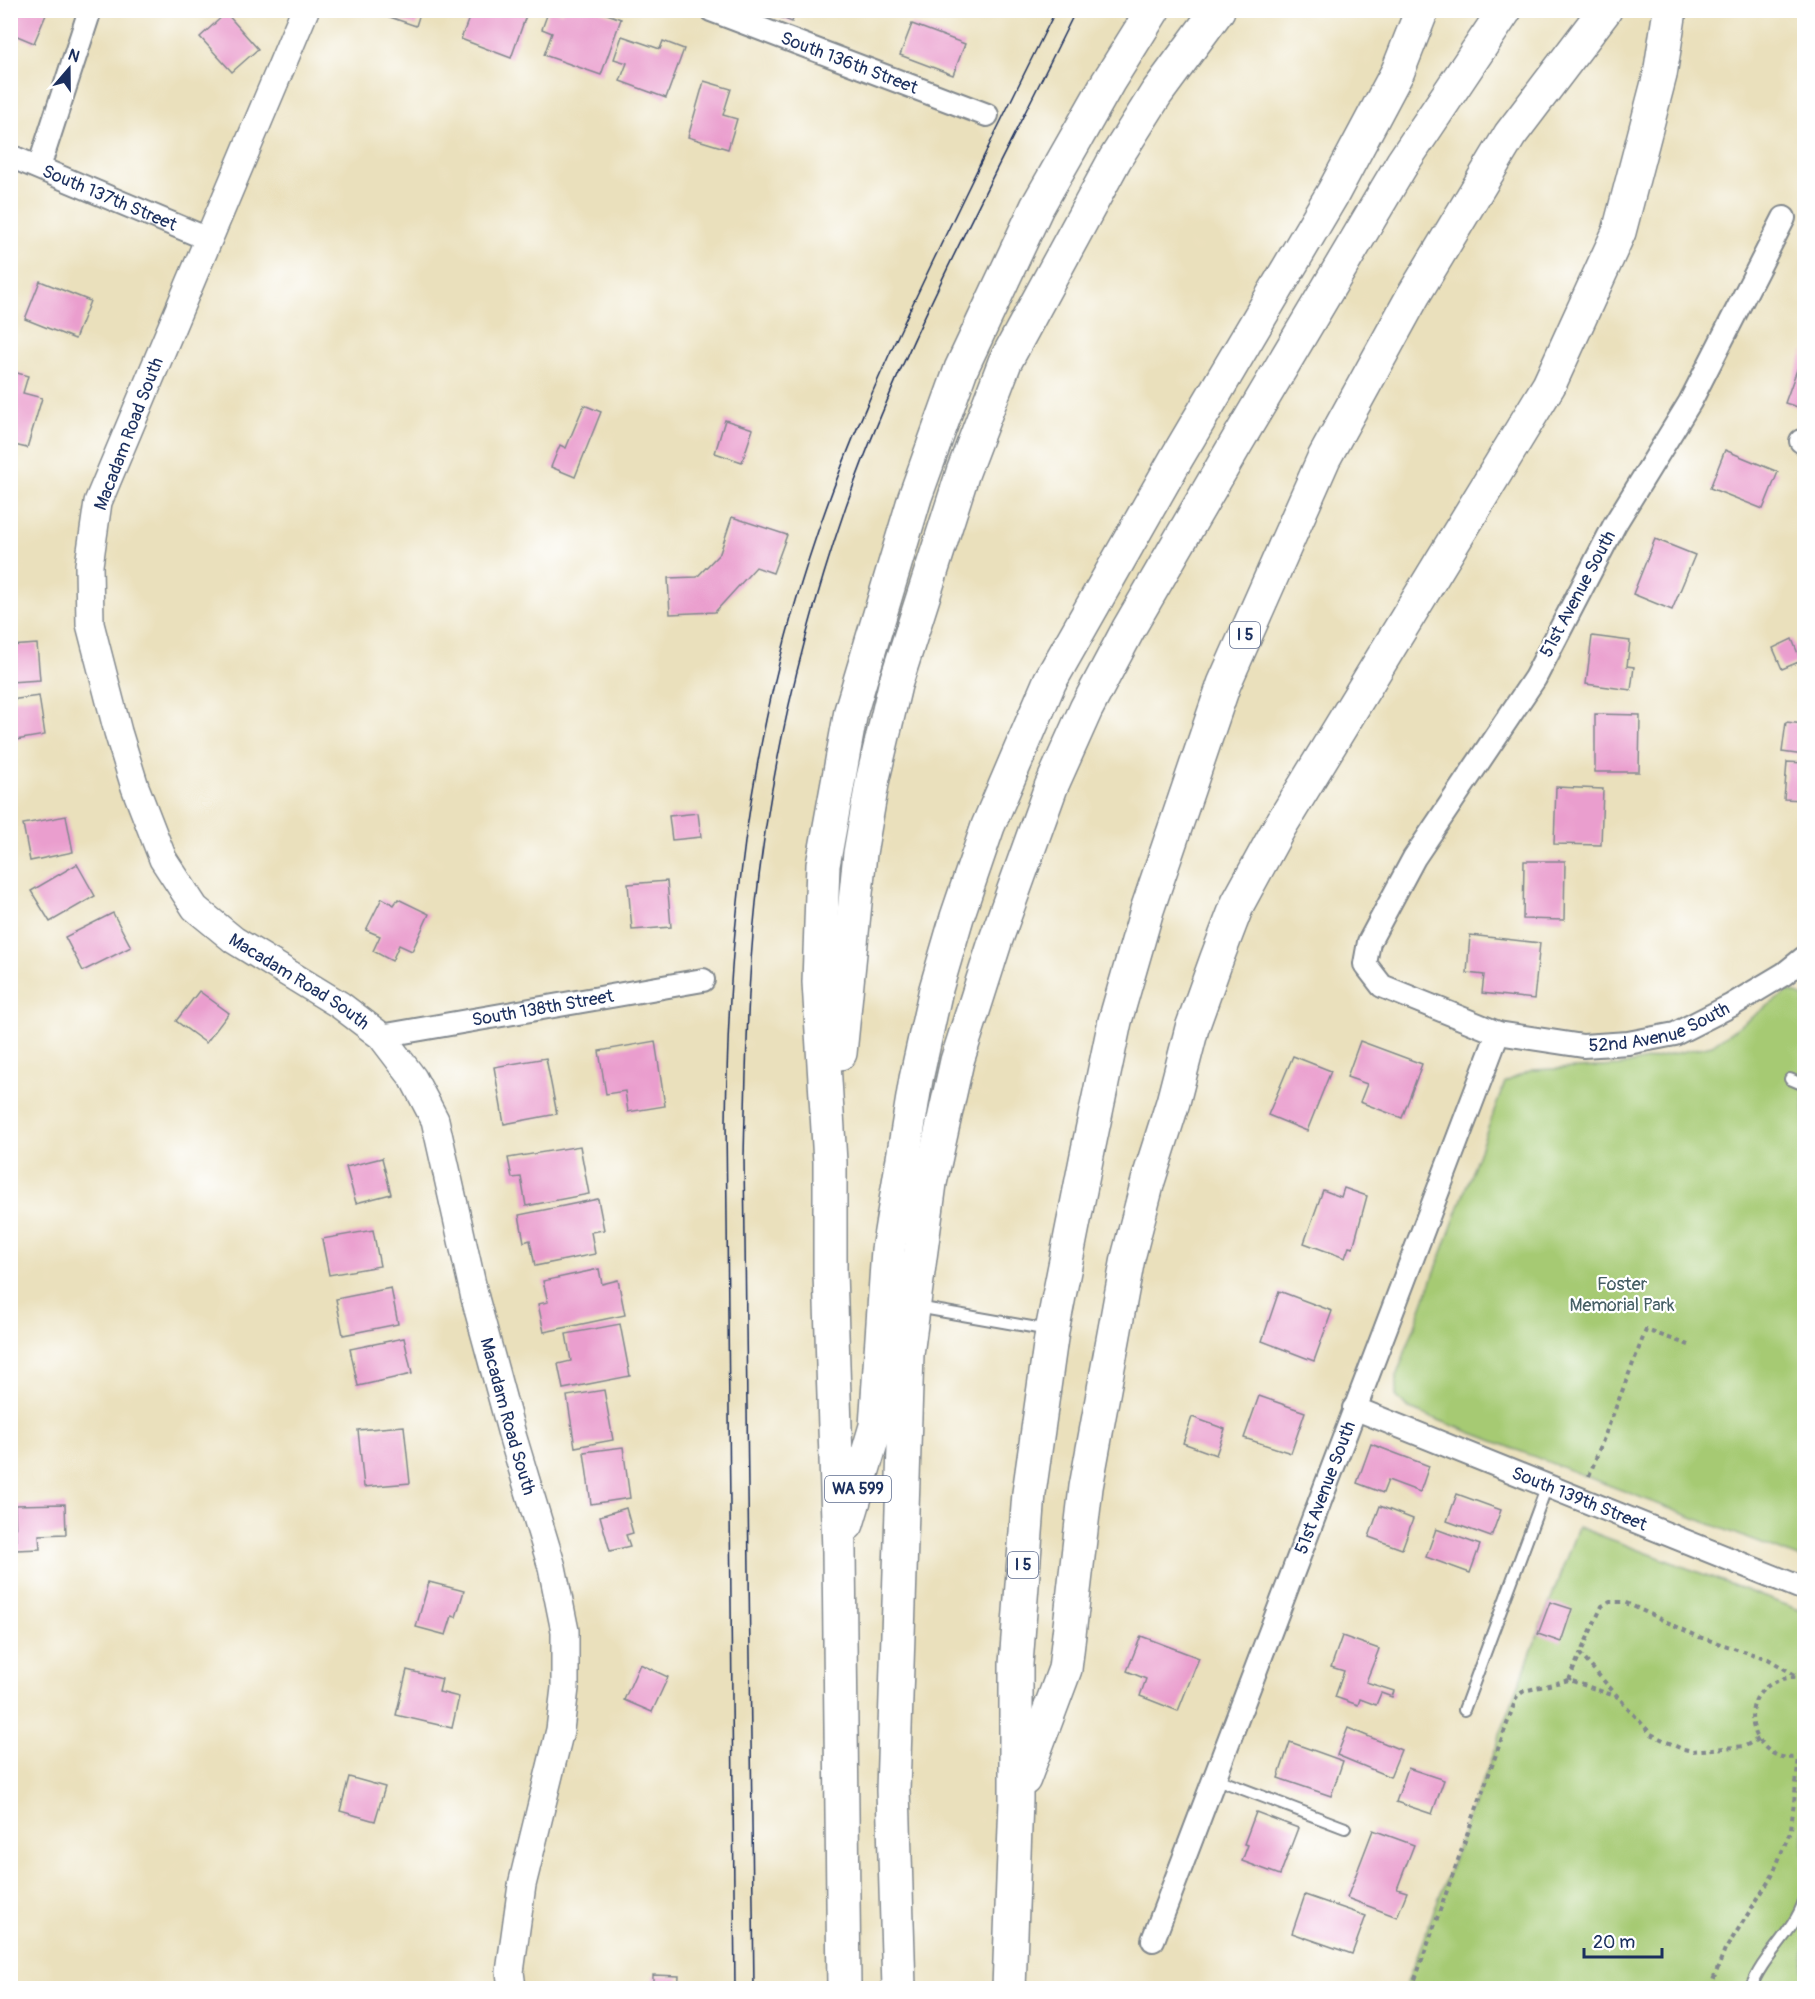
<svg xmlns="http://www.w3.org/2000/svg" width="1815" height="1999" font-family="Pangolin,sans-serif">
	<rect width="100%" height="100%" fill="#fff"/>
	<filter id="ink" filterUnits="userSpaceOnUse"><feTurbulence type="fractalNoise" baseFrequency=".0167" numOctaves="2"/><feDisplacementMap in="SourceGraphic" scale="12" xChannelSelector="R" yChannelSelector="G"/><feConvolveMatrix kernelMatrix="1 2 1 2 8 2 1 2 1" color-interpolation-filters="sRGB"/></filter>
	<filter id="wash" filterUnits="userSpaceOnUse"><feTurbulence type="fractalNoise" baseFrequency=".008" numOctaves="4" result="noise"/><feDisplacementMap in="SourceGraphic" scale="24" xChannelSelector="R" yChannelSelector="G"/><feGaussianBlur stdDeviation="1.35" result="paint"/><feColorMatrix in="noise" values="0 0 0 0 0 0 0 0 0 0 0 0 0 0 0 0 0 1.4 0 .05"/><feComposite in="paint" operator="in"/></filter>
	<g filter="url(#wash)">
		<rect width="100%" height="100%" fill="#eae0bc"/>
		<g fill="#a6ca73" stroke="#607c68" stroke-width="1.5">
			<path d="M1789,991L1804,997V1560L1407,1408L1396,1396V1377L1505,1082L1532,1070L1620,1066L1712,1045Z"/>
			<path d="M1578,1527L1804,1612V1988H1405Z"/>
		</g>
		<g id="blocks">
			<g fill="#ea9ece">
				<path d="M10,10H48L34,43L10,33Z"/>
				<path d="M378,10H421L416,26L378,13Z"/>
				<path d="M472,10H528L511,58L461,39Z"/>
				<path d="M549,10L562,13L563,10H596L621,19L601,75L544,55L552,33L542,29Z"/>
				<path d="M762,10H796L792,22Z"/>
				<path d="M226,13L258,49L232,72L200,37Z"/>
				<path d="M912,24L965,44L953,75L900,55Z"/>
				<path d="M622,36L660,49L663,41L684,49L666,98L620,81L627,63L614,59Z"/>
				<path d="M704,81L731,89L723,115L737,119L728,149L688,137Z"/>
				<path d="M40,281L90,301L75,339L25,319Z"/>
				<path d="M1804,350V409L1785,403Z"/>
				<path d="M10,371L28,376L23,393L42,398L27,448L10,444Z"/>
				<path d="M584,405L601,412L575,477L551,467L560,445L566,448Z"/>
				<path d="M725,420L753,429L742,462L715,453Z"/>
				<path d="M1725,450L1778,472L1763,509L1710,488Z"/>
				<path d="M732,517L787,535L773,573L756,567L715,612L670,614L668,578L697,577L720,553Z"/>
				<path d="M1655,539L1695,555L1672,610L1633,594Z"/>
				<path d="M1592,636L1630,641L1627,666L1634,667L1631,690L1586,684Z"/>
				<path d="M1792,639L1801,661L1782,669L1773,648Z"/>
				<path d="M37,644L40,680L10,682V646Z"/>
				<path d="M39,696L45,735L10,741V700Z"/>
				<path d="M1595,714L1640,715L1639,772H1595Z"/>
				<path d="M1786,722L1804,724V755L1782,752Z"/>
				<path d="M1787,762L1804,763V800L1784,799Z"/>
				<path d="M1556,787L1603,789L1601,845L1554,844Z"/>
				<path d="M698,813L701,837L672,840L669,816Z"/>
				<path d="M66,816L73,852L30,861L23,824Z"/>
				<path d="M1524,861H1565L1564,920L1523,919Z"/>
				<path d="M77,864L95,896L50,922L31,891Z"/>
				<path d="M667,881L671,927L632,930L628,884Z"/>
				<path d="M382,898L394,905L398,899L429,914L412,951L399,945L392,961L373,951L380,936L366,930Z"/>
				<path d="M113,913L131,947L83,971L65,937Z"/>
				<path d="M1470,935L1540,943L1534,999L1482,993L1484,975L1467,973Z"/>
				<path d="M199,991L229,1013L206,1043L176,1021Z"/>
				<path d="M655,1041L665,1106L628,1112L625,1091L606,1094L599,1051Z"/>
				<path d="M1360,1041L1422,1064L1402,1118L1360,1102L1367,1084L1347,1077Z"/>
				<path d="M1293,1056L1331,1071L1307,1131L1268,1115Z"/>
				<path d="M546,1058L557,1114L504,1124L494,1067Z"/>
				<path d="M580,1146L589,1194L526,1206L521,1177L512,1178L508,1158Z"/>
				<path d="M382,1158L391,1194L356,1203L346,1167Z"/>
				<path d="M1344,1188L1367,1196L1353,1248L1349,1247L1345,1258L1304,1243L1323,1190L1341,1197Z"/>
				<path d="M598,1199L604,1230L591,1232L595,1254L535,1266L530,1240L524,1242L519,1215Z"/>
				<path d="M373,1230L380,1266L329,1275L322,1239Z"/>
				<path d="M599,1269L602,1284L618,1280L625,1315L544,1332L538,1304L548,1302L543,1281Z"/>
				<path d="M391,1288L398,1324L343,1335L336,1299Z"/>
				<path d="M1279,1291L1332,1311L1314,1361L1262,1341Z"/>
				<path d="M620,1324L630,1376L563,1389L558,1364L571,1361L566,1334Z"/>
				<path d="M404,1338L412,1374L358,1386L350,1349Z"/>
				<path d="M604,1390L613,1440L575,1447L567,1396Z"/>
				<path d="M1259,1396L1305,1412L1291,1453L1244,1438Z"/>
				<path d="M1192,1417L1225,1429L1216,1455L1183,1443Z"/>
				<path d="M404,1426L410,1483L364,1487L358,1430Z"/>
				<path d="M1371,1444L1429,1466L1420,1492L1388,1480L1383,1493L1357,1483Z"/>
				<path d="M623,1447L630,1498L591,1504L584,1452Z"/>
				<path d="M1457,1494L1501,1510L1491,1537L1447,1521Z"/>
				<path d="M65,1504L66,1534L39,1535L40,1549L16,1550L15,1505Z"/>
				<path d="M1380,1506L1413,1519L1402,1549L1369,1537Z"/>
				<path d="M626,1508L633,1533L626,1535L630,1546L610,1551L600,1516Z"/>
				<path d="M1436,1529L1480,1545L1470,1573L1426,1557Z"/>
				<path d="M429,1582L464,1591L456,1617L452,1616L446,1635L416,1627Z"/>
				<path d="M1550,1602L1572,1609L1561,1642L1538,1634Z"/>
				<path d="M1141,1636L1199,1658L1178,1711L1140,1696L1146,1679L1127,1671Z"/>
				<path d="M1342,1636L1379,1649L1366,1682L1394,1691L1392,1697L1381,1693L1376,1705L1360,1699L1358,1705L1335,1697L1344,1671L1331,1667Z"/>
				<path d="M640,1664L668,1677L652,1712L624,1700Z"/>
				<path d="M407,1670L442,1679L439,1692L459,1697L452,1728L396,1715Z"/>
				<path d="M1348,1728L1401,1750L1390,1777L1337,1755Z"/>
				<path d="M1290,1742L1343,1761L1331,1796L1278,1778Z"/>
				<path d="M1408,1768L1444,1780L1432,1814L1396,1802Z"/>
				<path d="M349,1777L385,1787L375,1821L340,1811Z"/>
				<path d="M1256,1812L1298,1828L1280,1875L1242,1861L1248,1845L1244,1844Z"/>
				<path d="M1373,1830L1414,1845L1397,1889L1407,1892L1397,1917L1347,1898Z"/>
				<path d="M1305,1895L1366,1916L1352,1954L1292,1933Z"/>
				<path d="M653,1975L679,1976L678,1988H653Z"/>
			</g>
		</g>
	</g>
	<g filter="url(#ink)">
		<use href="#blocks" fill-opacity="0" stroke="#82888d" stroke-width="1.5"/>
		<g fill="none" stroke-linecap="round" stroke-linejoin="round">
			<g stroke="#82888d" stroke-width="14">
				<g id="service">
					<path d="M1790,1079L1804,1085"/>
					<path d="M917,1307L1049,1330"/>
					<path d="M1464,1710L1547,1486"/>
					<path d="M1214,1778L1345,1828"/>
					<path d="M1751,1988C1762,1956 1793,1934 1804,1901"/>
				</g>
			</g>
			<g stroke="#82888d" stroke-width="26">
				<g id="minor">
					<path id="s1" d="M711,10L987,115"/>
					<path id="s2" d="M10,156L208,239"/>
					<path d="M39,167L90,10"/>
					<path id="s3" d="M1784,218L1690,402L1615,524L1535,678L1414,858L1369,942L1365,964L1382,986L1498,1033L1583,1046L1628,1043L1675,1034L1732,1005L1784,974L1804,958"/>
					<path d="M1801,441L1804,443"/>
					<path id="s4" d="M381,1036L703,980"/>
					<path id="s5" d="M1354,1408L1804,1589"/>
					<path id="s6" d="M1153,1940L1498,1033"/>
				</g>
			</g>
			<g stroke="#82888d" stroke-width="30">
				<g id="tertiary">
					<path id="s7" d="M305,10L98,502L89,565L90,624L118,732L135,787L163,859L195,908L234,940L340,1005L381,1036L413,1078L435,1120L475,1298L513,1438L552,1567L565,1631V1688L560,1730L522,1885L510,1972L512,1988"/>
				</g>
			</g>
			<g stroke="#82888d" stroke-width="36">
				<g id="motorway">
					<path d="M840,1053L860,853L873,778L895,685L963,472L1005,362L1115,159L1156,94L1218,10"/>
					<path d="M847,1524L876,1426L888,1250L916,1079L936,989L957,917L988,826L1050,681L1176,459L1333,193L1398,71L1422,10"/>
					<path d="M1024,1779L1065,1669L1086,1487L1128,1258L1148,1181L1173,1102L1192,1028L1217,958L1238,903L1279,828L1549,385L1619,232L1660,75L1670,10"/>
					<path d="M844,1988L839,1552L830,1272V1162L819,982L823,865L851,711L915,497L961,369L1037,207L1108,82L1153,10"/>
					<path d="M899,1988L893,1790L907,1354L930,1183L957,1061L995,942L1051,787L1086,709L1129,628L1238,440L1403,162L1505,10"/>
					<path d="M1009,1988L1016,1800V1664L1029,1493L1052,1331L1088,1150L1115,1021L1147,910L1224,684L1324,458L1413,296L1510,135L1605,10"/>
				</g>
			</g>
			<g stroke="#82888d" stroke-width="4" stroke-dasharray="4.5 4.5" stroke-linecap="butt">
				<path d="M1589,1476L1646,1330L1689,1345"/>
				<path d="M1569,1680L1580,1654"/>
				<path d="M1804,1680C1796,1676 1786,1677 1777,1681C1728,1701 1759,1773 1804,1755"/>
				<path d="M1758,1739L1745,1746L1692,1751L1680,1748L1665,1741L1651,1734L1580,1654L1602,1606L1610,1602H1624L1699,1637L1768,1659L1800,1678"/>
				<path d="M1412,1988L1517,1696L1524,1691L1569,1680L1618,1697"/>
				<path d="M1710,1988L1725,1950L1772,1876L1783,1849L1791,1829L1799,1757"/>
			</g>
			<use href="#service" stroke="#fff" stroke-width="10"/>
			<use href="#minor" stroke="#fff" stroke-width="22"/>
			<use href="#tertiary" stroke="#fff" stroke-width="27"/>
			<use href="#motorway" stroke="#fff" stroke-width="33"/>
			<g stroke="#1b2f5e" stroke-width="1.5">
				<path d="M735,1988L726,1122C727,1055 729,988 736,922C747,799 771,676 809,558C842,455 887,357 934,259C974,176 1014,93 1056,10"/>
				<path d="M754,1988L744,1157C746,1072 747,987 756,903C770,768 802,634 846,506C907,334 996,174 1076,10"/>
			</g>
		</g>
	</g>
	<g text-anchor="middle" dominant-baseline="central" stroke-width="4.5" stroke-linejoin="round" paint-order="stroke">
		<g fill="#fff" stroke="#5f6d8e" stroke-width="1.5">
			<rect x="1230" y="622" width="30" height="26" rx="4.5"/>
			<rect x="825" y="1476" width="66" height="26" rx="4.5"/>
			<rect x="1008" y="1552" width="30" height="26" rx="4.5"/>
		</g>
		<g font-size="16" font-weight="bold" fill="#1b2f5e">
			<text x="1245" y="635">I 5</text>
			<text x="858" y="1489">WA 599</text>
			<text x="1023" y="1565">I 5</text>
		</g>
		<g font-size="18" fill="#1b2f5e" stroke="#fff">
			<text stroke="none"><textPath href="#s1" startOffset="148">South 136th Street</textPath></text>
			<text stroke="none"><textPath href="#s2" startOffset="108">South 137th Street</textPath></text>
			<text transform="translate(129 434) rotate(-69)">Macadam Road South</text>
			<text transform="translate(1578 594) rotate(-62)">51st Avenue South</text>
			<text stroke="none"><textPath href="#s7" startOffset="1089">Macadam Road South</textPath></text>
			<text stroke="none"><textPath href="#s4" startOffset="164">South 138th Street</textPath></text>
			<text stroke="none"><textPath href="#s3" startOffset="1176">52nd Avenue South</textPath></text>
			<text stroke="none"><textPath href="#s7" startOffset="1593">Macadam Road South</textPath></text>
			<text stroke="none"><textPath href="#s6" startOffset="484">51st Avenue South</textPath></text>
			<text stroke="none"><textPath href="#s5" startOffset="243">South 139th Street</textPath></text>
		</g>
		<g font-size="18" fill="#455e64" stroke="#fff">
			<text x="1622" y="1284">Foster<tspan x="1622" dy="21">Memorial Park</tspan></text>
		</g>
	</g>
	<rect width="1815" height="1999" fill="none" stroke="#fff" stroke-width="36"/>
	<g transform="translate(69 69) rotate(20)" stroke="#ffffff" stroke-width="4.5" paint-order="stroke">
	<path d="M0-4.5L10 22L0 15L-10 22Z" fill="#1b2f5e"/>
	<text y="-9" font-size="16" font-weight="bold" text-anchor="middle" fill="#1b2f5e">N</text>
	</g>
	<path d="M1584 1948v9h78v-9" fill="none" stroke="#1b2f5e" stroke-width="3"/>
	<text x="1593" y="1948" font-size="18" fill="#1b2f5e" stroke="#ffffff" stroke-width="4.5" paint-order="stroke">20 m</text>
</svg>
